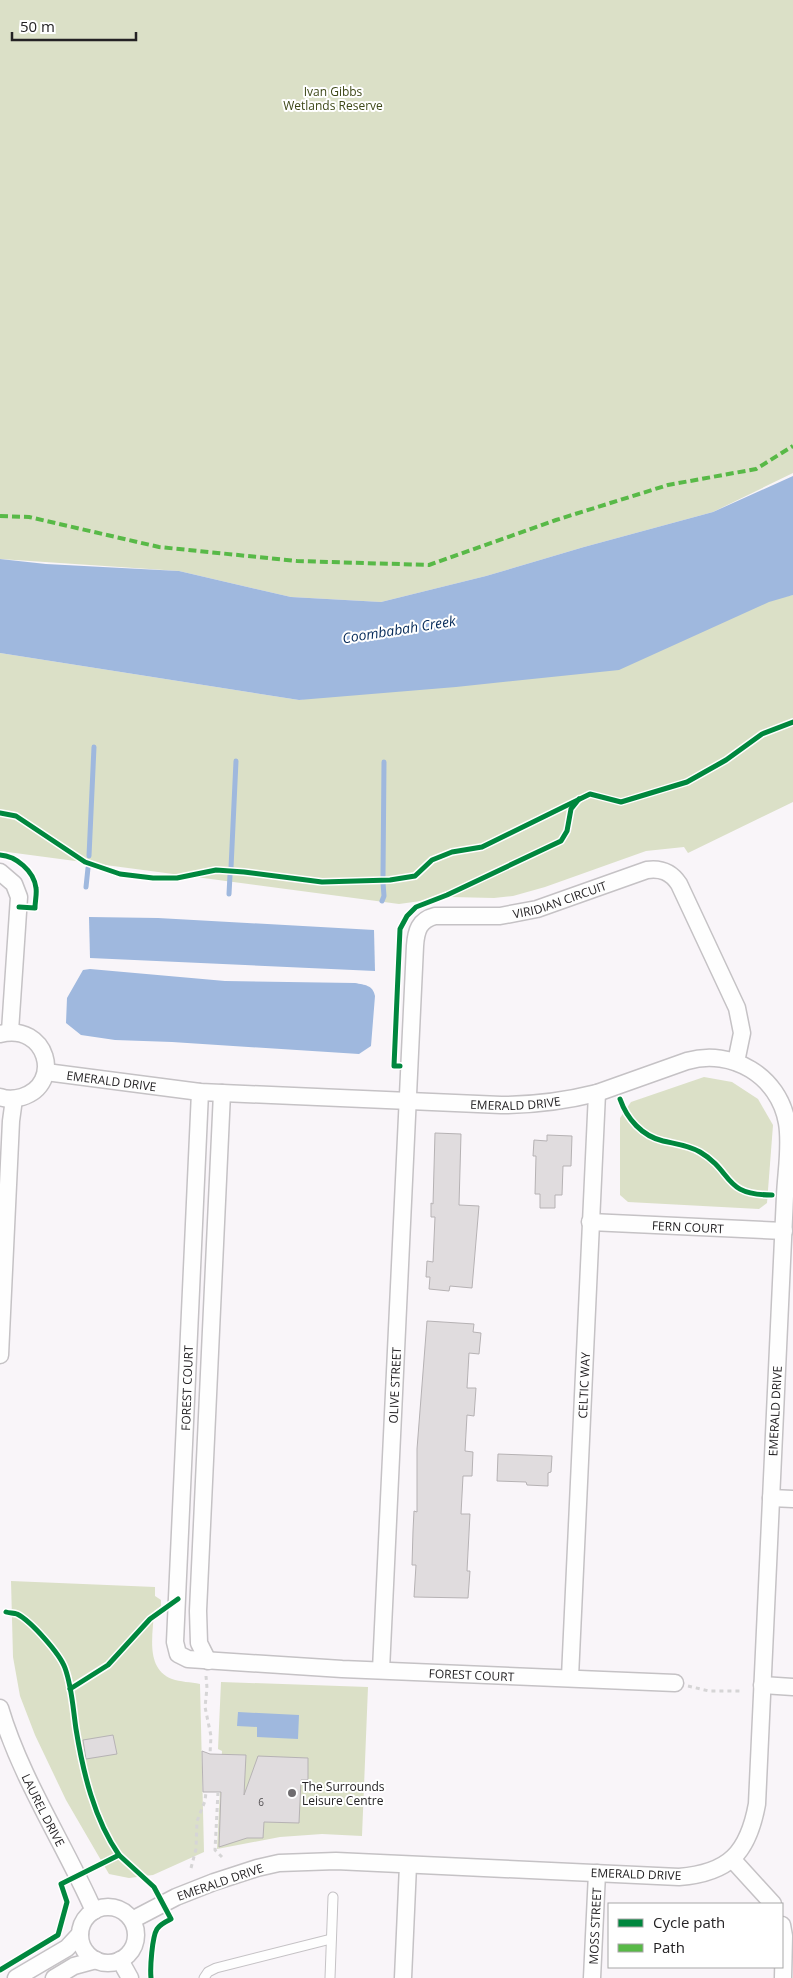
<svg xmlns="http://www.w3.org/2000/svg" width="793" height="1978" font-family="'Open Sans',sans-serif">
	<rect width="100%" height="100%" fill="#f9f5f9"/>
	<g fill="#dbe0c7">
		<path d="M0,0H793V473L713,512L584,547L486,576L381,602L291,597L179,571L0,559Z"/>
		<path d="M793,595V802L688,853L684,847L646,851L545,887L513,896L494,898L450,897L399,904L0,851V653L299,700Z"/>
		<path d="M704,1077L732,1082L758,1099L773,1125L767,1203L759,1209L628,1202L620,1195V1118L631,1102Z"/>
		<path d="M11,1581L155,1587V1596L161,1600V1606L154,1611C153,1635 145,1668 172,1679C180,1682 191,1682 200,1684L204,1852L153,1875L129,1878L109,1874L66,1800L35,1735L20,1696L13,1657Z"/>
		<path d="M221,1682L368,1687L362,1836L322,1834L280,1837L217,1849L222,1751L218,1749Z"/>
	</g>
	<g fill="#9fb8de">
		<path d="M793,476V595L769,602L619,670L456,687L299,700L0,653V559L46,564L179,571L291,597L381,602L486,576L584,547L713,512Z"/>
		<path d="M89,917L158,918L374,930L375,971L90,958Z"/>
		<path d="M90,969L225,981L355,983C365,985 373,985 375,996L371,1046L359,1054L172,1042L115,1040L81,1035L66,1023L67,998L83,970Z"/>
		<path d="M238,1712L299,1715L298,1739L257,1737V1727L237,1726Z"/>
	</g>
	<g fill="none" stroke-linecap="round" stroke-linejoin="round">
		<g stroke="#9fb8de" stroke-width="5">
			<path d="M89,856L94,747"/>
			<path d="M231,868L236,761"/>
			<path d="M383,876L384,762"/>
			<path d="M86,887L88,868"/>
			<path d="M229,894L230,875"/>
			<path d="M382,901L384,896L383,883"/>
		</g>
	</g>
	<g fill="#e0dcde" stroke="#b6b2b4">
		<path d="M435,1133L461,1134L459,1205L479,1206L472,1288L450,1286L449,1291L429,1289L430,1277H426L427,1261L433,1262L435,1217H431V1203L433,1204Z"/>
		<path d="M547,1135L572,1136L571,1166H563L562,1195H555V1208H540V1194H535L536,1156H533L534,1140L547,1141Z"/>
		<path d="M427,1321L474,1324L473,1332L481,1333L479,1354L469,1353L467,1388H476L474,1416L467,1415L465,1451L473,1452L472,1476H463L461,1514H470L467,1571H470L468,1598L414,1597L416,1565H412L413,1531L414,1511L417,1512V1449Z"/>
		<path d="M498,1454L552,1456L551,1472L548,1473V1486L527,1485L526,1482L497,1481Z"/>
		<path d="M113,1735L117,1754L86,1759L83,1740Z"/>
		<path d="M202,1751L210,1754L246,1755L244,1795L258,1756L308,1758V1780H301L299,1823L264,1822L263,1838H247L219,1847L221,1792H203Z"/>
	</g>
	<g fill="none" stroke-linecap="round" stroke-linejoin="round">
		<g stroke="#c5c2c5" stroke-width="11">
			<g id="lane">
				<path d="M204,1978L208,1972L216,1968L331,1939"/>
				<path d="M330,1978L333,1897"/>
			</g>
		</g>
		<g stroke="#c5c2c5" stroke-width="19">
			<g id="street">
				<path d="M0,872L14,884L19,897L10,1031"/>
				<path d="M0,1034C47,1022 64,1084 22,1097C15,1099 8,1100 0,1097"/>
				<path id="s1" d="M46,1072L200,1092L501,1105C534,1105 565,1101 597,1093L687,1061C732,1048 779,1076 787,1123C791,1146 786,1172 785,1196L757,1804C748,1853 729,1873 679,1877L336,1861L279,1863L257,1868L214,1882L176,1897L132,1920"/>
				<path id="s2" d="M200,1092L175,1642L178,1654L188,1659L342,1669L675,1683"/>
				<path id="s3" d="M590,1222L784,1231"/>
				<path d="M0,1355L11,1121L14,1099"/>
				<path d="M771,1498L793,1499"/>
				<path d="M208,1661L199,1643L198,1611L222,1093"/>
				<path id="s4" d="M381,1670L415,946C416,931 419,920 435,916H500L537,909L647,870C661,868 671,872 679,884L737,1008L742,1033L736,1062"/>
				<path id="s5" d="M570,1677L597,1093"/>
				<path d="M762,1685L793,1687"/>
				<path id="s6" d="M0,1708C21,1779 64,1843 94,1911"/>
				<path d="M732,1859L773,1904"/>
				<circle cx="108" cy="1935" r="28"/>
				<path d="M782,1925L784,1936L783,1978"/>
				<path d="M120,1960L130,1978"/>
				<path d="M16,1978L67,1948L80,1934"/>
				<path d="M54,1978L74,1966L96,1960"/>
				<path d="M403,1978L408,1865"/>
				<path id="s7" d="M592,1978L597,1873"/>
			</g>
		</g>
		<g stroke="#d6d5d6" stroke-width="3" stroke-dasharray="4 4" stroke-linecap="butt">
			<path d="M206,1676L207,1688L205,1707L211,1736L210,1754"/>
			<path d="M688,1686L709,1691H743"/>
			<path d="M218,1792L215,1850L222,1857"/>
			<path d="M191,1868L196,1849L197,1821L205,1801L206,1792"/>
		</g>
		<use href="#lane" stroke="#fefefe" stroke-width="9"/>
		<use href="#street" stroke="#fefefe" stroke-width="16"/>
		<path stroke="#58b947" stroke-width="4" stroke-dasharray="8 4" stroke-linecap="butt" d="M0,516L29,517L159,547L297,561L429,565L556,520L668,485L756,469L793,446"/>
		<g stroke="#fff" stroke-width="8">
			<g id="cycleway">
				<path d="M0,813L16,816L85,862L120,874L153,878H177L216,870L244,872L322,882L390,880L415,876L432,860L452,852L482,847L590,794L621,802L687,782L726,760L762,734L793,722"/>
				<path d="M0,855C16,856 34,871 36,888C37,894 35,901 35,908L19,907"/>
				<path d="M400,1066H394L400,929L407,916L416,907L447,895L561,841L567,831L571,809L579,799"/>
				<path d="M620,1099C627,1119 642,1136 663,1141C676,1144 688,1145 700,1152C734,1172 722,1195 772,1195"/>
				<path d="M70,1689L108,1665L150,1619L178,1599"/>
				<path d="M119,1855L154,1887L171,1919C167,1921 160,1924 157,1929C152,1937 150,1968 151,1978"/>
				<path d="M0,1970L58,1935L67,1902L61,1884L119,1855C94,1819 83,1772 76,1729C73,1709 72,1687 65,1668C60,1654 31,1621 17,1614C14,1613 9,1613 6,1612"/>
			</g>
		</g>
		<use href="#cycleway" stroke="#00873e" stroke-width="5"/>
	</g>
	<circle fill="#6f6c6f" stroke="#fff" stroke-width="2" cx="292" cy="1793" r="5"/>
	<g text-anchor="middle" dominant-baseline="central" stroke-width="4" stroke-linejoin="round" paint-order="stroke">
		<g font-size="10" fill="#535052">
			<text x="261" y="1802">6</text>
		</g>
		<g font-size="12" fill="#3d4717" stroke="#fff">
			<text x="333" y="91">Ivan Gibbs<tspan x="333" dy="14">Wetlands Reserve</tspan></text>
		</g>
		<g font-size="12" fill="#242224" stroke="#fff">
			<text stroke="none"><textPath href="#s4" startOffset="891">VIRIDIAN CIRCUIT</textPath></text>
			<text stroke="none"><textPath href="#s1" startOffset="66">EMERALD DRIVE</textPath></text>
			<text stroke="none"><textPath href="#s1" startOffset="471">EMERALD DRIVE</textPath></text>
			<text stroke="none"><textPath href="#s3" startOffset="98">FERN COURT</textPath></text>
			<text stroke="none"><textPath href="#s5" startOffset="292">CELTIC WAY</textPath></text>
			<text stroke="none"><textPath href="#s4" startOffset="285">OLIVE STREET</textPath></text>
			<text transform="translate(187 1388) rotate(-88)">FOREST COURT</text>
			<text transform="translate(775 1411) rotate(-87)">EMERALD DRIVE</text>
			<text stroke="none"><textPath href="#s2" startOffset="858">FOREST COURT</textPath></text>
			<text stroke="none"><textPath href="#s6" startOffset="111">LAUREL DRIVE</textPath></text>
			<text transform="translate(636 1874) rotate(2)">EMERALD DRIVE</text>
			<text transform="translate(220 1882) rotate(-19)">EMERALD DRIVE</text>
			<text stroke="none"><textPath href="#s7" startOffset="52">MOSS STREET</textPath></text>
		</g>
		<g font-size="12" fill="#242224" stroke="#fff" text-anchor="start">
			<text x="302" y="1786">The Surrounds<tspan x="302" dy="14">Leisure Centre</tspan></text>
		</g>
		<g font-size="14" font-style="italic" fill="#042958" stroke="#fff">
			<text transform="translate(399 629) rotate(-9)">Coombabah Creek</text>
		</g>
	</g>
	<rect x="608" y="1903" width="175" height="65" fill="#ffffff" stroke="#a7a7a7"/>
	<rect x="618" y="1919" width="25" height="8" fill="#00873e" stroke="#a7a7a7"/>
	<text x="653" y="1928" font-size="15" fill="#242224">Cycle path</text>
	<rect x="618" y="1944" width="25" height="8" fill="#58b947" stroke="#a7a7a7"/>
	<text x="653" y="1953" font-size="15" fill="#242224">Path</text>
	<path d="M12 32v8h124v-8" fill="none" stroke="#242224" stroke-width="2.5"/>
	<text x="20" y="32" font-size="15" fill="#242224" stroke="#ffffff" stroke-width="4" paint-order="stroke">50 m</text>
</svg>
